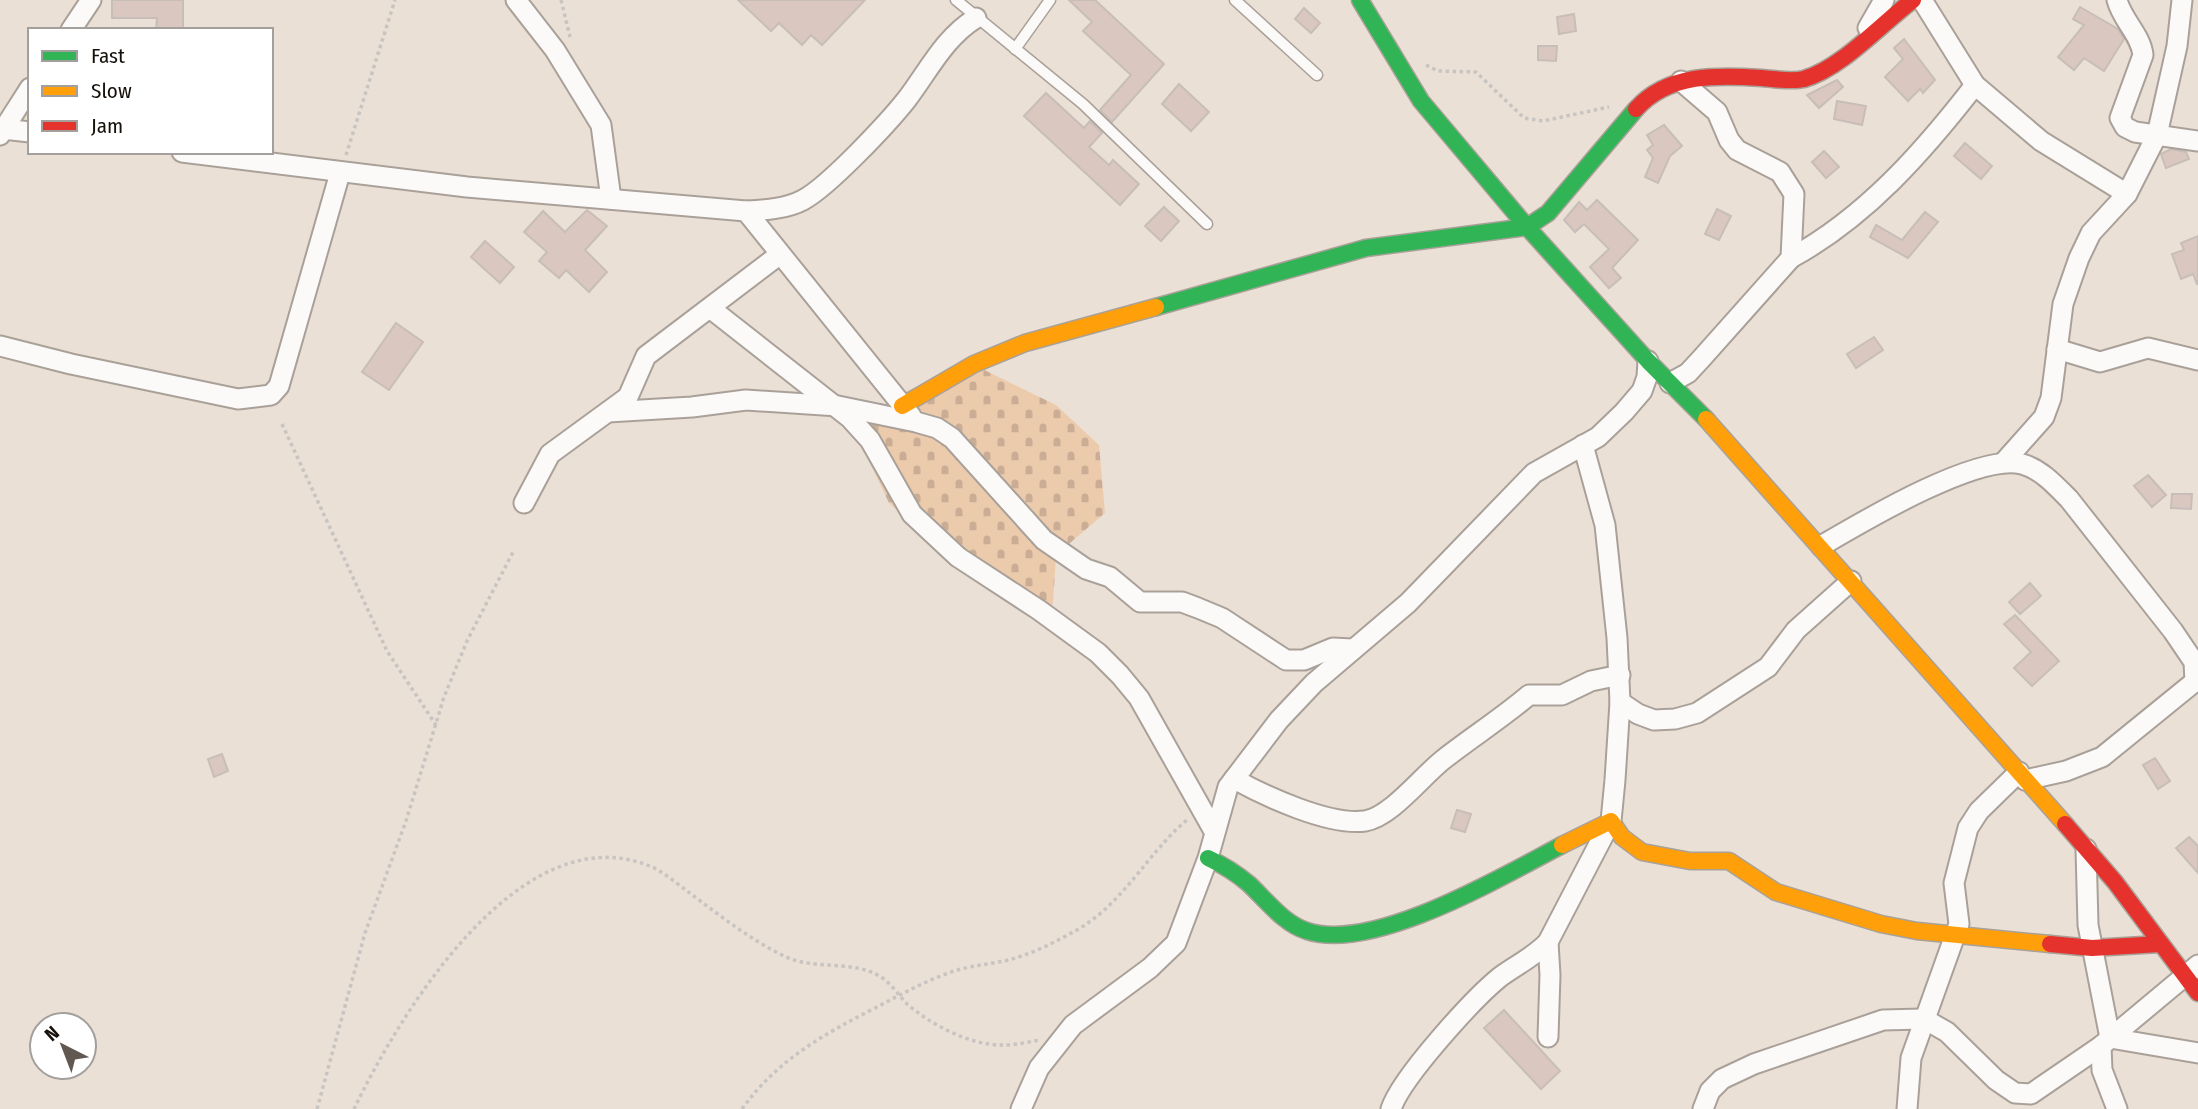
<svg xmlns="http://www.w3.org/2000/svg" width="2198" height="1109" font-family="'Fira Sans Condensed',sans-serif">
	<defs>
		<pattern id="cemetery-stones" width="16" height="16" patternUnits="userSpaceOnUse" patternTransform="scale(1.75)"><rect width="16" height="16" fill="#eccbad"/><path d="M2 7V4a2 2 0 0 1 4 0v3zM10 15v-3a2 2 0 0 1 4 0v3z" fill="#caad94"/></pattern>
	</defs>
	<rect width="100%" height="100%" fill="#ebe0d5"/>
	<path fill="url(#cemetery-stones)" d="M974,365L1056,405L1099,445L1105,513L1056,555L1053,603L1049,608L965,572L889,503L861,444L867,428L891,397Z"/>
	<g fill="#dac7c0" stroke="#c8beb8" stroke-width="2">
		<path d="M112,0H183V30H156L157,18H112Z"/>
		<path d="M738,0H865L822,45L811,35L802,45L779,23L771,31Z"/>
		<path d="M1069,0H1095L1164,64L1112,122L1100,110L1131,75L1083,31L1092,22Z"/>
		<path d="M2080,7L2118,29L2124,39L2104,71L2084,58L2074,70L2058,57L2084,25L2073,19Z"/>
		<path d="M1304,8L1320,23L1311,33L1295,19Z"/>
		<path d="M1574,14L1576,31L1559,34L1557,17Z"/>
		<path d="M1904,39L1935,80L1923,93L1920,89L1908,101L1885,77L1903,59L1894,48Z"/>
		<path d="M1538,46H1557L1556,61L1538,60Z"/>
		<path d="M1837,80L1843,87L1819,108L1807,95Z"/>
		<path d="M1179,84L1209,112L1191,131L1162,104Z"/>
		<path d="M1046,93L1084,128L1090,121L1102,133L1089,147L1109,165L1113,160L1139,184L1120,205L1024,116Z"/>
		<path d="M1837,101L1866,106L1862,125L1834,119Z"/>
		<path d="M1664,125L1682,146L1670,156L1658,183L1645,177L1653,158L1647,150L1653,145L1647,135Z"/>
		<path d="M1965,143L1992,166L1981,179L1954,156Z"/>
		<path d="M2171,149L2186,152L2189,159L2166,168L2161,154Z"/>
		<path d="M1824,151L1839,167L1826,178L1812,162Z"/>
		<path d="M1597,200L1638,240L1612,268L1621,278L1609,288L1590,267L1609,249L1584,224L1575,232L1564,220L1579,202L1587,210Z"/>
		<path d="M1164,207L1179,221L1161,241L1145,226Z"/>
		<path d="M1717,209L1731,216L1719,240L1705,234Z"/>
		<path d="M587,210L607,226L585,250L607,272L589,292L566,270L559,278L539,261L547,252L524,232L543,211L565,232Z"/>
		<path d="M1925,212L1938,222L1908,258L1870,237L1876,225L1902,240Z"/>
		<path d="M2198,236V284H2197L2193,274L2181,279L2172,254L2184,250L2181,243Z"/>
		<path d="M485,241L514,267L500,283L471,257Z"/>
		<path d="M396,323L423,342L389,390L362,372Z"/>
		<path d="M1874,337L1883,350L1856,368L1847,354Z"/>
		<path d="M2148,475L2166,495L2152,507L2134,486Z"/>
		<path d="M2172,494H2192L2191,509L2171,508Z"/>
		<path d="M2030,583L2041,596L2020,614L2009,602Z"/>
		<path d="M2015,615L2059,661L2032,686L2014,668L2031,652L2004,624Z"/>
		<path d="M222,754L228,771L214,777L208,759Z"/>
		<path d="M2155,758L2170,781L2158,789L2143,765Z"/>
		<path d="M1457,810L1471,814L1465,832L1451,828Z"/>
		<path d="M2189,837L2198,846V873L2176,848Z"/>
		<path d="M1504,1010L1560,1071L1541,1089L1484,1028Z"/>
	</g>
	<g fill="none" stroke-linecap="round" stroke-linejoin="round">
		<g stroke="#a9a199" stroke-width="13">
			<g id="lane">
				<path d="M956,0L1083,104L1207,224"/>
				<path d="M1235,0L1317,75"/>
				<path d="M1015,49L1050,0"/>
			</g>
		</g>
		<g stroke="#a9a199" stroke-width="23">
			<g id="street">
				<path d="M516,0L555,50L601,125L611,199"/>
				<path d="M1922,0L1975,85L2041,141L2127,194"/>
				<path d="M2117,0C2122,20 2141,35 2143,55L2120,118L2125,127L2135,132L2198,141"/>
				<path d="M1868,28L1884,0"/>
				<path d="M71,30L91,0"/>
				<path d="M3,129L30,132"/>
				<path d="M0,135L30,88"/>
				<path d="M182,152L467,187L746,211C765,210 786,209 803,200C829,186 888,123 907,99C929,70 944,38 976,18"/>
				<path d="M746,211L911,416"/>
				<path d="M1791,258C1866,217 1923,152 1975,85"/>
				<path d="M710,308L850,418L870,440L912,514L958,557L1039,610L1098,653L1120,675L1139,698L1214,831"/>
				<path d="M0,346L71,364L238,399L271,395L279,386L340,173"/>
				<path d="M2057,349L2100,362L2148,348L2198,360"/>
				<path d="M1670,383L1688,373L1701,359L1791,258L1794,194L1780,172L1737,150L1729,140L1717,112L1681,81"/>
				<path d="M608,412L692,407L746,400L838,406L916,422L937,428L952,438L1044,540L1086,569L1110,577L1140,602H1182L1198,608L1222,618L1286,660H1304L1333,648L1352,649"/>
				<path d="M2004,462L2044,417L2051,398L2063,304L2079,258L2091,233L2127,194L2157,135L2177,46L2182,0"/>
				<path d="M524,503L550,454L628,397L646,356L779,255"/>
				<path d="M1821,546C1862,522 1977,453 2022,464C2041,469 2056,486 2069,499L2173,631L2194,662L2195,682"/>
				<path d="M1620,702L1638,714L1654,720L1675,719L1697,713L1768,667L1796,630L1851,581"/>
				<path d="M1234,779C1265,796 1329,826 1365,821C1391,817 1422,776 1444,759C1472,737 1502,718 1529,695H1562L1591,681L1620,675"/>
				<path d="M2025,780L2066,771L2102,757L2198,679"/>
				<path d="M2086,849L2088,925L2110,1038L2198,1053"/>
				<path d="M1548,942L1550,975L1548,1037"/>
				<path d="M2101,1046L2102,1070L2117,1109"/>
				<path d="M1021,1109L1039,1068L1073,1025L1150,968L1176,943L1208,858L1228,787L1279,720L1314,683L1408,603L1534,473L1598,437L1624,412L1642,391L1647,377L1648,361"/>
				<path d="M1391,1109C1401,1078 1473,999 1500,977C1516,965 1534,957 1548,942L1611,821L1615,780L1620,702L1617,638L1605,525L1583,445"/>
				<path d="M1703,1109L1710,1091L1722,1079L1754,1064L1883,1020L1922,1019L1933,1024L1947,1032L1996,1080L2015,1093L2031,1094L2101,1046L2198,965"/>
				<path d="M1907,1109L1911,1058L1959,924L1954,883L1968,828L1979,811L2019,772"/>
			</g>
		</g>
		<g stroke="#a9a199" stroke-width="19">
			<g id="fast">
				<path d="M1360,0L1421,101L1527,227L1648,361L1706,419"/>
				<path d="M1156,307L1366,248L1527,227L1548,213L1636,109"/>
				<path d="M1208,858C1223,865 1236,873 1249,884C1266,900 1284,924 1307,931C1373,953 1503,876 1562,845"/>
			</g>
		</g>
		<g stroke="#a9a199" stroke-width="19">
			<g id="slow">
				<path d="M902,406L974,364L1025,343L1156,307"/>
				<path d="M1706,419L2065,824"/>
				<path d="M1562,845L1611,821L1622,837L1642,852L1690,861H1729L1776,892L1881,924L1917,931L2050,944"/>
			</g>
		</g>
		<g stroke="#a9a199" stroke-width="19">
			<g id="jam">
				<path d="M1636,109C1668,73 1718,75 1762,78C1776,79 1791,82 1804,79C1842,68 1882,23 1913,0"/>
				<path d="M2065,824L2115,882L2198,993"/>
				<path d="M2050,944L2092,948L2160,944"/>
			</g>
		</g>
		<g stroke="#c8c4c1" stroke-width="3.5" stroke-dasharray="3.5 3.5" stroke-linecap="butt">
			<path d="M561,0L570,37"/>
			<path d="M1426,65L1438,71L1476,72L1524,118L1543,121L1609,107"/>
			<path d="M346,155L395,0"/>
			<path d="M282,424L387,651L436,725"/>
			<path d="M317,1109L365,933L406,821L444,697L467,641L513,552"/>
			<path d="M354,1109C400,1013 522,811 652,867C664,872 676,883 687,891C718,914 749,939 784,956C814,971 853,959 881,977C892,984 899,996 907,1004C930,1024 971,1046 1003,1045C1015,1045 1028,1042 1040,1040"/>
			<path d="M742,1109C777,1060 824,1034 877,1007C902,994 927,980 954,971C973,965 993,964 1012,959C1034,953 1055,942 1075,931C1124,904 1147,853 1188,819"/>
		</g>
		<use href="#lane" stroke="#fcfaf9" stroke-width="10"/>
		<use href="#street" stroke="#fcfaf9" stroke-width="19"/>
		<use href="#fast" stroke="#30b455" stroke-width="16"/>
		<use href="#slow" stroke="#ff9f0a" stroke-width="16"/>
		<use href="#jam" stroke="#e5322d" stroke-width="16"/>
	</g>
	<rect x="28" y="28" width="245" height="126" fill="#ffffff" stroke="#a29f9d" stroke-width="2"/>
	<rect x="42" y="51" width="35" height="10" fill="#30b455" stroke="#a29f9d" stroke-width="2"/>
	<text x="91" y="63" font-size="21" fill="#16100a">Fast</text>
	<rect x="42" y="86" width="35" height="10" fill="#ff9f0a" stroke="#a29f9d" stroke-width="2"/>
	<text x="91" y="98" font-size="21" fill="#16100a">Slow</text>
	<rect x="42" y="121" width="35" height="10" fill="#e5322d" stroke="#a29f9d" stroke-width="2"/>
	<text x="91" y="133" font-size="21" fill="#16100a">Jam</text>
	<g transform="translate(63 1046) rotate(318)"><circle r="33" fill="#ffffff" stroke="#a29f9d" stroke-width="2"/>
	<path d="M0-5L12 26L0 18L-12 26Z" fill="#615951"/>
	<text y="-10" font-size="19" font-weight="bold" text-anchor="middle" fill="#16100a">N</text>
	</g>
</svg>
